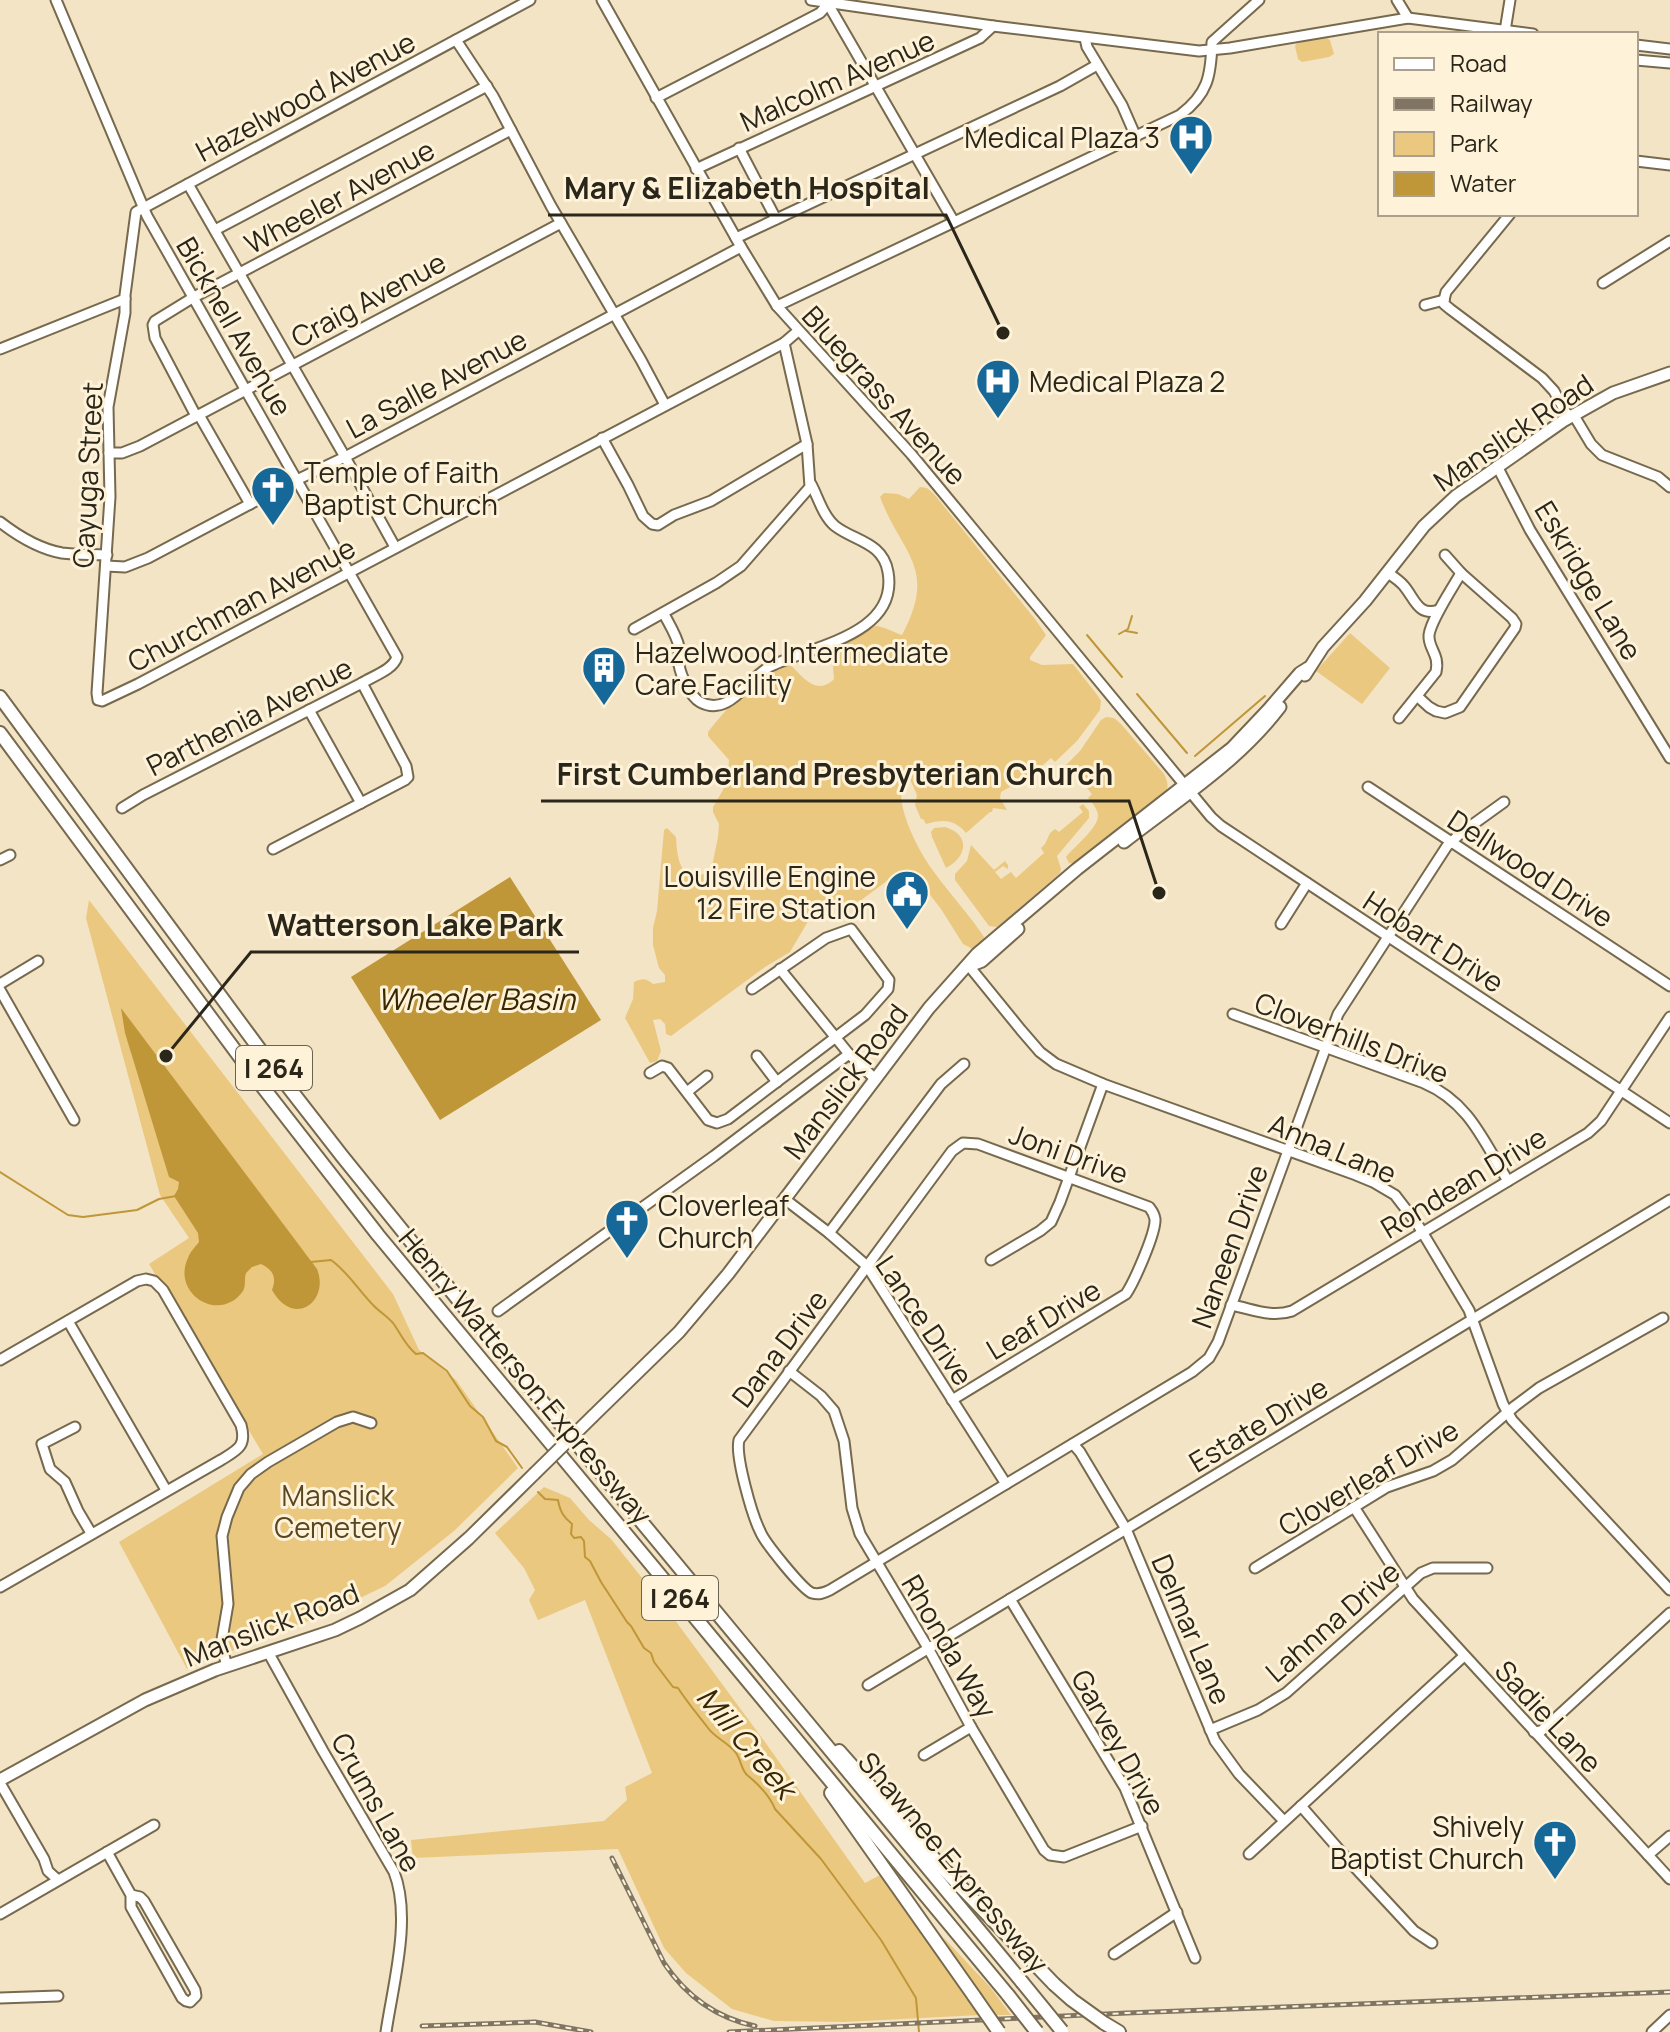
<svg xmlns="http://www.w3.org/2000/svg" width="1670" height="2032" font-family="Manrope,sans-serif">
	<rect width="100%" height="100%" fill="#f3e4c5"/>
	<g fill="#ebc880">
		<path d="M1325,37L1330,40L1334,54L1329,57L1302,62L1298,59L1295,46L1297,43Z"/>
		<path d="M920,487L927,488L934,494L1035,619L1046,635L1030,657V660L1042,665L1073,664L1098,696L1101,701L1100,710L1077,741L1055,762L1051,758L1020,785L1017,783L1001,792L1000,798L1007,810L993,808L992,812H990L966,833C953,818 942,820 926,824L923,819H921L915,805L917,795L908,775L906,774C889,798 919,852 934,872C950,894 969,914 984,937V944L977,951L963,944L941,909L916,877L908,871H900L848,910L834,902L822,907L807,923L790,952L765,967L671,1036L666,1034L665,1024L660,1019L653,1020L661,1051L657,1061L650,1063L625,1018L633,999L634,982C643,978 646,978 653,984L665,982V975L659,968L653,945V928L657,911L664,830L667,828L676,837C677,854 678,867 691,879L711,871L718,837L719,824L713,812V807L723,790L728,774L729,760L708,736V732C724,712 763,664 790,664C803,678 817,696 834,679L832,656C838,649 866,626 876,626C883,626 895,633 902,635C938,567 902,555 880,497L884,493L898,494L909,499Z"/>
		<path d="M1350,633L1390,668L1362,704L1316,671Z"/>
		<path d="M1106,717L1114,718L1121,724L1164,774C1168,782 1169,787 1165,795L1077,864L1069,863L1066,857C1074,847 1098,828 1098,816C1098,809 1092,803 1088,798L1092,794L1074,773L1069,776L1062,769L1080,751L1101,720Z"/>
		<path d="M1083,804L1089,811V818L1057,856L1061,869L1060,873L997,927L989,926L955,880V874L967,861L971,845L994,870L1005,861L1008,865V869L1003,866L995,872L1001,879L1011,872L1016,878L1044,853L1041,848L1045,844L1050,833L1055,829L1059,832L1083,812L1079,807Z"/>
		<path d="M945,827C971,835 967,857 946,868L932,837L931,832L934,828Z"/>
		<path d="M89,900L393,1294L419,1350L456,1380L518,1468L454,1531L385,1586L333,1611L187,1669L119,1542L263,1454L149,1264L189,1238L160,1195L86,918Z"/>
		<path d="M544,1487L570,1498L589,1520L611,1539L666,1608L765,1742L865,1883L882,1874L980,2015L844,2022L774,2021L732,2009L686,1973L664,1948L618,1849L413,1858L411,1840L604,1821L627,1800L625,1787L652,1773L585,1600L538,1620L529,1600L535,1590L524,1568L495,1533Z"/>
		<path d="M943,1937L990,1987L1011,2015H993L955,1959Z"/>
	</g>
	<g fill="#bf9638">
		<path d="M510,877L601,1020L440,1120L351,977Z"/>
		<path d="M121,1008L317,1269C330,1301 294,1329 272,1290C277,1277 273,1270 261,1264L252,1267L246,1273C244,1280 246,1286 243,1291C220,1324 171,1294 188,1258C190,1252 195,1247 199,1242L198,1233L174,1196L178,1189L179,1182L169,1177L125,1033Z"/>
	</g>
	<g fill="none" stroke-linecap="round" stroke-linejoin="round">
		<g stroke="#bf9638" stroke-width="2">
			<path d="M1126,631L1137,633"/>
			<path d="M1119,634L1128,629L1132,616"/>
			<path d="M1087,635L1122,677"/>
			<path d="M1137,694L1187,753"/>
			<path d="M1195,756L1265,696"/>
			<path d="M0,1172L68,1215L83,1217L137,1210L159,1199L176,1196"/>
			<path d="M311,1262L331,1260C348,1272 359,1291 374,1306C380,1312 387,1316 393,1323C401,1334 405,1345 416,1354L423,1353L447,1371L470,1406L483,1417L496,1441L507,1447L522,1468"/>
			<path d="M538,1492L545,1499L558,1500C560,1511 563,1517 572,1524L571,1534L574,1538L581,1537L584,1541L585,1557L590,1561L601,1582L627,1622L631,1626L644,1648L651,1653L654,1662L673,1687L678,1688C687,1702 698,1715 708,1728C715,1738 729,1743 736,1753C741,1760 741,1769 747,1775C757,1783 770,1796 775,1809L821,1859L881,1940L916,1998L919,2032"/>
		</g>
		<g stroke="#76694d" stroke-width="13">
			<g id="minor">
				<path d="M56,0L147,216L397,657C393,670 373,676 362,683L143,795L122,808"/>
				<path d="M530,0L136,212L125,295V313L108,407L110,497L97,693L98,700L102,701L138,684L784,343L798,331"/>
				<path d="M602,0L741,247L777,306L912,455L1211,817L1221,826L1670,1123"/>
				<path d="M811,0L993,26L1199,51L1230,48L1408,18L1533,34"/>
				<path d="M1397,0L1408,18"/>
				<path d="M1505,31L1510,0"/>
				<path d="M1085,38L1087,47L1122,105L1136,137"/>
				<path d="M456,40L493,96L551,206L641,360L665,405"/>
				<path d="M1636,45L1670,49"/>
				<path d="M1636,60L1670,63"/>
				<path d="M656,98L820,13L828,4L954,222"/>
				<path d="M739,148L776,219"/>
				<path d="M1636,161L1670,165"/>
				<path d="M696,169L980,38L993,26"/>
				<path d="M188,184L345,457L395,547"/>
				<path d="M215,230L487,86"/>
				<path d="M736,238L1060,86L1097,65"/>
				<path d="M1603,283L1670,241"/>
				<path d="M1444,300V304L1450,309L1542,378L1554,391L1566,413L1576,419L1591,444L1602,455L1658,477L1670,487"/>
				<path d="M1444,300L1446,292L1510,214"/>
				<path d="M1425,305L1444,300"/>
				<path d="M777,306L1180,115C1208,94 1211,76 1212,42L1259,0"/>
				<path d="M0,349L125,299"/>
				<path d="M199,415L250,504"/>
				<path d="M196,416L155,338L153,325L155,321L194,297L511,130"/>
				<path d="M602,438L628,485L643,516L652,524L658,525L674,515L711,501L807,444"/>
				<path d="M109,453H122L140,446L561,223"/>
				<path d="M1497,466L1530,530L1670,758"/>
				<path d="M0,522C18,536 40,549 62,553C77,555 92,554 107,555"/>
				<path d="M106,566L125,567L148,558L286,485L345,457L741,247"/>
				<path d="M1388,573C1394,577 1400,581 1404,586C1415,599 1418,617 1439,610"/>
				<path d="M664,614C669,624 677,636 679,647C680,653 678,659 679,665C681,676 690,696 700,702C730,718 748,677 771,666C811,646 899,635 888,572C883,542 854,541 835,526C823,516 818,497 811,484"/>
				<path d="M634,629L716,583L741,566L810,487L807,444L784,343"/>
				<path d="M1417,696L1429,707L1436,711L1445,713L1460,707L1515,628L1516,624L1512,618L1461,573L1445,555"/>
				<path d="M309,710L361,803"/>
				<path d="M1399,718L1436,672C1440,654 1428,649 1429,635C1431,620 1453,587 1461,573"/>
				<path d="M1368,787L1670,986"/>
				<path d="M273,849L405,780L408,777L406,766L362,683"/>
				<path d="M0,860L10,855"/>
				<path d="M1281,924L1307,883"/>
				<path d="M969,966L1021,1030L1040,1052L1056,1064L1103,1084L1356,1175L1373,1182L1395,1195L1418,1225L1469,1310L1503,1404L1512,1420L1670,1590"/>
				<path d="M780,969L849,1054"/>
				<path d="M0,984L38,961"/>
				<path d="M0,990L74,1120"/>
				<path d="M1233,1014L1424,1083C1469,1102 1484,1142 1508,1181"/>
				<path d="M757,1056L777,1082"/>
				<path d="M650,1073L662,1066L668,1068L708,1120L717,1123L728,1119L865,1015L888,989L889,980L851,929L826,938L752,989"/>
				<path d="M687,1092L707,1076"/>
				<path d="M786,1200L829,1233L867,1266L1006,1484"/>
				<path d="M829,1233L941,1084L964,1064"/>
				<path d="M991,1260L1040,1231L1051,1222L1060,1202L1103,1084"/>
				<path d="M1231,1305C1253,1309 1271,1318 1292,1311L1588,1133L1601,1121L1670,1017"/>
				<path d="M498,1311L714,1156L849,1054L875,1079"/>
				<path d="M68,1321L166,1490"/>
				<path d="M0,1360L137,1281L146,1279L154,1281L163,1290L241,1425C247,1447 237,1450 221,1460L0,1587"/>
				<path d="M789,1371L821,1396L834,1411L844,1441L852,1508L860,1534L928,1648L971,1727L1044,1850L1050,1855L1064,1857L1142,1826"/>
				<path d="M952,1400L1126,1294C1134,1282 1156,1233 1155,1219C1154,1213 1152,1211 1149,1207L978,1144L963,1143L952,1151L739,1440C735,1456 752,1515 760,1531C764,1542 803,1590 812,1593C819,1595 824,1593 830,1590L1192,1372L1209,1358L1218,1342L1338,1014L1447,846L1461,833L1504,802"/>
				<path d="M75,1427L42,1444L50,1469L65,1482L78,1511L91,1533"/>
				<path d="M1073,1444L1080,1452L1126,1529L1215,1741L1239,1774L1284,1821"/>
				<path d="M1354,1507L1413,1599L1670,1879"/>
				<path d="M1255,1568L1387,1487L1433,1471L1452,1460L1515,1406L1539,1388L1663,1318"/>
				<path d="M1010,1599L1125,1788L1195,1958"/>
				<path d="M268,1652L323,1751L394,1872C412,1918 393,1984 386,2032"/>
				<path d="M227,1666L221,1645L228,1604L222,1536L227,1517L239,1488L251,1474L268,1462L337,1422L353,1417L371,1423"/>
				<path d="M868,1685L1670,1200"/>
				<path d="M1210,1730L1258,1710L1286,1693L1421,1573L1433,1568H1487"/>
				<path d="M1534,1732L1541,1731L1547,1726L1670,1613"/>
				<path d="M924,1755L971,1727"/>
				<path d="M0,1783L44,1859L48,1871L58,1880"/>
				<path d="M1301,1806L1349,1861L1414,1931L1432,1943"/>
				<path d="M107,1852L131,1895V1907L182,1998L186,2001L190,2002L196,1996L195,1990L144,1901L140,1897L131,1895"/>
				<path d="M1249,1854L1464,1656"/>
				<path d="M1648,1855L1670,1836"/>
				<path d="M0,1914L154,1825"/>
				<path d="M1114,1954L1177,1912"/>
				<path d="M0,1998L58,1996"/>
				<path d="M1652,2032L1670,2015"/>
			</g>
		</g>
		<g stroke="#76694d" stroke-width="15">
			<g id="major">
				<path d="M1305,675L1323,647L1365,601L1424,526L1456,496L1563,421L1613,393L1670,373"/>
				<path d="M1124,842C1179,799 1237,763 1280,707"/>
				<path d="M969,966L982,961L1018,929"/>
				<path d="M593,1416L679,1332L728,1274L929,1008L977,954L1077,869L1232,748L1268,710L1300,673L1308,668"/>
				<path d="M0,1780L145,1700L215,1670L335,1630L360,1618L410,1590L469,1538L534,1474"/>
			</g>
		</g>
		<g stroke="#76694d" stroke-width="16">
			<g id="highway">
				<path d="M0,697L272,1066L342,1156L473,1318L1022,1982"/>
				<path d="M0,733L251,1072L378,1235L1008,1995"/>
				<path d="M839,1751L938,1863L1054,1984"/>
				<path d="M831,1793L974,1996"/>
				<path d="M1104,2023L1119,2032"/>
			</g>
		</g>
		<use href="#minor" stroke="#fff" stroke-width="9"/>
		<use href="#major" stroke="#fff" stroke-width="11"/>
		<use href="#highway" stroke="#fff" stroke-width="12"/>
		<g stroke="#7f7562" stroke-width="5">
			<g id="rail">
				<path d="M612,1858L664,1963C686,1996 717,2018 755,2026"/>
				<path d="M422,2026L535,2022L591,2032"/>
				<path d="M729,2032L1127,2013L1670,1992"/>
			</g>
		</g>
		<use href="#rail" stroke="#fef2d9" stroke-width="2" stroke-dasharray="6" stroke-linecap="butt"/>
		<g stroke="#76694d" stroke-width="15" stroke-linecap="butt">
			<path id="major-bridge" d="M534,1474L593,1416"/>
		</g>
		<g stroke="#76694d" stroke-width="16" stroke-linecap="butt">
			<g id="highway-bridge">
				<path d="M1022,1982L1062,2031"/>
				<path d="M1054,1984L1072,2000L1104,2023"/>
				<path d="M1008,1995L1037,2032"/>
				<path d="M974,1996L999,2032"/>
			</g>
		</g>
		<use href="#major-bridge" stroke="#fff" stroke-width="11"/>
		<use href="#highway-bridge" stroke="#fff" stroke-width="12"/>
	</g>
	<defs>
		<g id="hospital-pin" transform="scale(2.3)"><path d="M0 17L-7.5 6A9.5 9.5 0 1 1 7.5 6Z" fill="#166899" stroke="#fef2d9"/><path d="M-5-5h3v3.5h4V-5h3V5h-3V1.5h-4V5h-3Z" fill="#fff"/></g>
		<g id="church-pin" transform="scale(2.3)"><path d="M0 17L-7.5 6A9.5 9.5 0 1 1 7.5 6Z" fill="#166899" stroke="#fef2d9"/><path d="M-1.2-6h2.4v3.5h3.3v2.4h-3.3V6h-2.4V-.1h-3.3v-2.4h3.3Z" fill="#fff"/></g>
		<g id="building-pin" transform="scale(2.3)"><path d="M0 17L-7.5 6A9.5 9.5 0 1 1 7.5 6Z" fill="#166899" stroke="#fef2d9"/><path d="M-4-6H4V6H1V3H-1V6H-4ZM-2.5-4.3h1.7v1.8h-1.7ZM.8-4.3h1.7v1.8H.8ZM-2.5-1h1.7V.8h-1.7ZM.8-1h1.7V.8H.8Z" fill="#fff"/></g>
		<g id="civic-pin" transform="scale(2.3)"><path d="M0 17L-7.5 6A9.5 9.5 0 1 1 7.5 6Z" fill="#166899" stroke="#fef2d9"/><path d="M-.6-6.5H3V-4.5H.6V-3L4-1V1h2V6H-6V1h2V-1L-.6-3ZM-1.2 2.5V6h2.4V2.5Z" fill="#fff"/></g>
	</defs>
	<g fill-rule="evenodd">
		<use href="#hospital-pin" x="1191" y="137"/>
		<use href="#hospital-pin" x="998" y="381"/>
		<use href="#church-pin" x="273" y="488"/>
		<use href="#building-pin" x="604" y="668"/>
		<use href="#civic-pin" x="907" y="892"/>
		<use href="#church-pin" x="627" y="1221"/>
		<use href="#church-pin" x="1555" y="1842"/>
	</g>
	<g text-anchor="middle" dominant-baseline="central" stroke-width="6" stroke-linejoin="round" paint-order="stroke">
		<g fill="#fef2d9" stroke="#6a6353" stroke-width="2">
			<rect x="236" y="1046" width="76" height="44" rx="6"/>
			<rect x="642" y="1576" width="76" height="44" rx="6"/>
		</g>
		<g font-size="26" font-weight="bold" fill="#2b261a">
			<text x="274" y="1068">I 264</text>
			<text x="680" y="1598">I 264</text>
		</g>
		<g font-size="28" fill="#2b261a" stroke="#fef2d9">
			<text transform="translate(837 80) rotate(-24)">Malcolm Avenue</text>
			<text transform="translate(305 96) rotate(-28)">Hazelwood Avenue</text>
			<text transform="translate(339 196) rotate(-28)">Wheeler Avenue</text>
			<text transform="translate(368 299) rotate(-28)">Craig Avenue</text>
			<text transform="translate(235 326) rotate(60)">Bicknell Avenue</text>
			<text transform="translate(436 383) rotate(-28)">La Salle Avenue</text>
			<text transform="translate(885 395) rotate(48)">Bluegrass Avenue</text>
			<text transform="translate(1513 432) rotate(-34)">Manslick Road</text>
			<text transform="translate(87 475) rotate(-87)">Cayuga Street</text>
			<text transform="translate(1589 580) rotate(59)">Eskridge Lane</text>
			<text transform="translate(241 604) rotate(-28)">Churchman Avenue</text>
			<text transform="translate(249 716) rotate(-27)">Parthenia Avenue</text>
			<text transform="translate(1531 868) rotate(33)">Dellwood Drive</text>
			<text transform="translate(1434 941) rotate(33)">Hobart Drive</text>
			<text transform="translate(1352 1037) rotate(21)">Cloverhills Drive</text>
			<text transform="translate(845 1081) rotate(-53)">Manslick Road</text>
			<text transform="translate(1333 1148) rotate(23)">Anna Lane</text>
			<text transform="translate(1069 1153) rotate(20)">Joni Drive</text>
			<text transform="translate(1463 1182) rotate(-31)">Rondean Drive</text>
			<text transform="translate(1229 1246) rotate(-70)">Naneen Drive</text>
			<text transform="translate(1043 1319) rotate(-31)">Leaf Drive</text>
			<text transform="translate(925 1320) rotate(56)">Lance Drive</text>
			<text transform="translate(779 1348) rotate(-53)">Dana Drive</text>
			<text transform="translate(526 1376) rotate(50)">Henry Watterson Expressway</text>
			<text transform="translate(1258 1424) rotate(-31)">Estate Drive</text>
			<text transform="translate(1368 1477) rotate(-30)">Cloverleaf Drive</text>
			<text transform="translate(1332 1621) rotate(-41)">Lahnna Drive</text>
			<text transform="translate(271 1624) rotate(-21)">Manslick Road</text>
			<text transform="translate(1192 1629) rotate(67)">Delmar Lane</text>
			<text transform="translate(950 1646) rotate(60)">Rhonda Way</text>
			<text transform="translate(1549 1716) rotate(47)">Sadie Lane</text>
			<text transform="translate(1119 1742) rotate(61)">Garvey Drive</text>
			<text transform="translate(377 1802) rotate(61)">Crums Lane</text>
			<text transform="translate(954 1862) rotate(50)">Shawnee Expressway</text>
		</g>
		<g font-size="28" fill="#2b261a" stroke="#fef2d9" text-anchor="start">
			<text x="1160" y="137" text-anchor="end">Medical Plaza 3</text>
			<text x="1029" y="381">Medical Plaza 2</text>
			<text x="304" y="472">Temple of Faith<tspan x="304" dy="32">Baptist Church</tspan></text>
			<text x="635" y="652">Hazelwood Intermediate<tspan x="635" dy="32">Care Facility</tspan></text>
			<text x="876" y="876" text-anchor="end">Louisville Engine<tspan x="876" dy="32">12 Fire Station</tspan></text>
			<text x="658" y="1205">Cloverleaf<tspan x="658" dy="32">Church</tspan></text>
			<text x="1524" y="1826" text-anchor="end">Shively<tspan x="1524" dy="32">Baptist Church</tspan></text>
		</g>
		<g font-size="28" fill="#584620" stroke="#fef2d9">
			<text x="338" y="1495">Manslick<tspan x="338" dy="32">Cemetery</tspan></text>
		</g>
		<g font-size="30" font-style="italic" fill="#382700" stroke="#fef2d9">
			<text x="476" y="998">Wheeler Basin</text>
			<text transform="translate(747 1742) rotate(50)">Mill Creek</text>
		</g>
	</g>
	<path fill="none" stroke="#2b261a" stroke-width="3" d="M1003 333L946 215H548M1159 893L1129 801H541M166 1056L251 952H579"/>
	<g fill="#2b261a" stroke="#fef2d9" stroke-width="3">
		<circle cx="1003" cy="333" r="8"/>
		<circle cx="1159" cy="893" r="8"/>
		<circle cx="166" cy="1056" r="8"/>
	</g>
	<g font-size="30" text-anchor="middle" font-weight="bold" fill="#2b261a" stroke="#fef2d9" stroke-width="6" stroke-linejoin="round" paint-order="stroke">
		<text x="747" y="199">Mary &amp; Elizabeth Hospital</text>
		<text x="835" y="785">First Cumberland Presbyterian Church</text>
		<text x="415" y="936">Watterson Lake Park</text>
	</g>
	<rect x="1378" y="32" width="260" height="184" fill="#fef2d9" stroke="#aaa08d" stroke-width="2"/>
	<rect x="1394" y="58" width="40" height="12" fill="#ffffff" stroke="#aaa08d" stroke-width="2"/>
	<text x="1450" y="72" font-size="24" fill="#2b261a">Road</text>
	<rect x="1394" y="98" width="40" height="12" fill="#7f7562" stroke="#aaa08d" stroke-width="2"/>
	<text x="1450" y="112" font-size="24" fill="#2b261a">Railway</text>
	<rect x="1394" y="132" width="40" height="24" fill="#ebc880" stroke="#aaa08d" stroke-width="2"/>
	<text x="1450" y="152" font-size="24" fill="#2b261a">Park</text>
	<rect x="1394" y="172" width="40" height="24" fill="#bf9638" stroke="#aaa08d" stroke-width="2"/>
	<text x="1450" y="192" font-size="24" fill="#2b261a">Water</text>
</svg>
